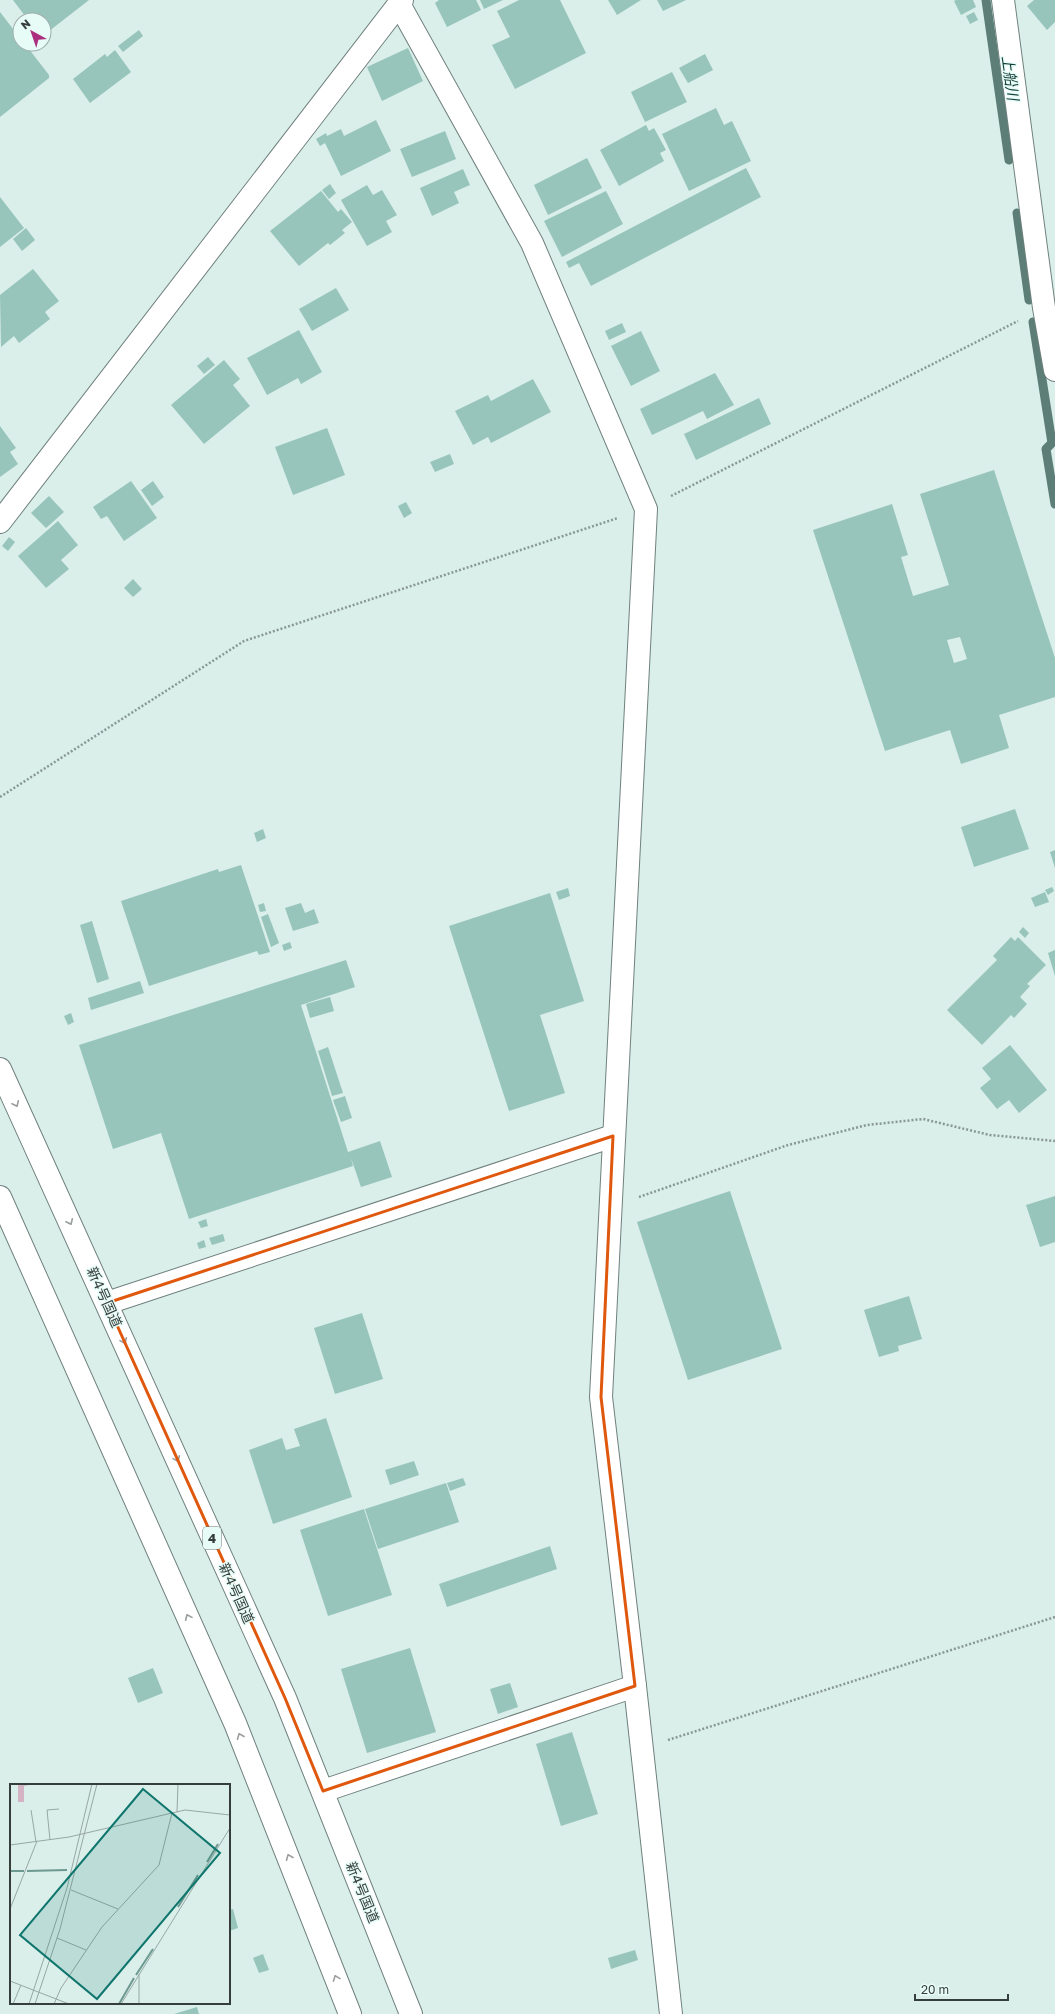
<svg xmlns="http://www.w3.org/2000/svg" width="1055" height="2014" font-family="'Golos Text','Noto Sans JP',sans-serif">
	<rect width="100%" height="100%" fill="#daeeea"/>
	<g fill="none" stroke-linecap="round" stroke-linejoin="round">
		<g stroke="#5c7e77" stroke-width="9">
			<path d="M986,0L1009,160"/>
			<path d="M1017,213L1029,300"/>
			<path d="M1033,322L1052,443L1046,449L1055,504"/>
		</g>
	</g>
	<g fill="#97c5bc" fill-rule="evenodd">
		<path d="M13,0H89L44,35V20H28Z"/>
		<path d="M439,0H476L481,10L447,27L435,3Z"/>
		<path d="M480,0H503L484,9Z"/>
		<path d="M519,0H560L586,53L515,89L492,45L510,37L497,11Z"/>
		<path d="M608,0H641L617,15Z"/>
		<path d="M657,0H686L663,11Z"/>
		<path d="M956,0H973L976,7L961,15L954,1Z"/>
		<path d="M1034,0H1055V22L1047,30L1027,6Z"/>
		<path d="M0,12L20,38V44H25L49,75V78L0,117Z"/>
		<path d="M974,12L978,20L970,24L966,16Z"/>
		<path d="M139,30L143,36L123,52L118,46Z"/>
		<path d="M408,48L423,81L382,101L367,67Z"/>
		<path d="M115,50L131,72L90,103L73,79L105,54L107,57Z"/>
		<path d="M705,54L713,70L688,83L679,68Z"/>
		<path d="M672,72L687,102L645,122L631,92Z"/>
		<path d="M716,108L724,125L732,121L751,161L689,191L662,134Z"/>
		<path d="M376,120L391,151L341,176L325,143L320,146L316,139L326,133L327,136L341,129L344,136Z"/>
		<path d="M646,125L649,131L654,128L666,150L660,153L664,161L619,186L600,150Z"/>
		<path d="M445,131L456,159L412,177L400,149Z"/>
		<path d="M587,158L602,188L548,215L534,185Z"/>
		<path d="M746,168L761,197L591,286L579,263L569,268L566,262Z"/>
		<path d="M463,169L470,185L454,192L459,203L432,216L420,188Z"/>
		<path d="M330,184L336,193L329,199L322,190Z"/>
		<path d="M367,185L373,195L382,190L397,215L386,221L392,232L367,246L341,200Z"/>
		<path d="M321,191L338,212L341,209L352,222L342,230L345,233L330,245L328,243L299,266L270,231Z"/>
		<path d="M606,191L623,224L562,257L544,221Z"/>
		<path d="M0,197L24,228L0,247Z"/>
		<path d="M26,228L35,240L22,251L13,239Z"/>
		<path d="M33,269L59,301L45,312L50,319L19,343L14,336L1,347L0,295Z"/>
		<path d="M336,288L349,310L312,331L299,309Z"/>
		<path d="M622,323L626,332L609,340L605,331Z"/>
		<path d="M299,330L322,372L301,384L298,378L267,395L247,358Z"/>
		<path d="M641,331L660,371L631,386L611,346Z"/>
		<path d="M208,357L215,365L204,374L197,366Z"/>
		<path d="M224,360L240,379L233,385L250,406L204,444L171,405Z"/>
		<path d="M715,373L734,405L707,419L703,411L652,435L640,409Z"/>
		<path d="M533,379L551,412L491,443L488,437L473,445L455,411L488,395L491,401Z"/>
		<path d="M759,398L771,424L696,460L684,434Z"/>
		<path d="M0,426L16,448L10,452L18,464L0,477Z"/>
		<path d="M327,428L345,475L293,495L275,447Z"/>
		<path d="M450,454L454,464L435,472L430,462Z"/>
		<path d="M994,470L1055,658V697L999,715L1009,748L961,764L950,730L885,751L813,530L892,504L908,555L901,557L913,596L949,585L920,494ZM960,637L967,659L954,663L947,640Z"/>
		<path d="M131,481L157,518L124,541L107,516L101,519L93,507Z"/>
		<path d="M153,481L164,497L152,506L141,490Z"/>
		<path d="M49,496L64,512L46,528L31,513Z"/>
		<path d="M406,502L412,513L404,518L398,506Z"/>
		<path d="M58,521L78,545L61,560L69,569L46,588L18,556Z"/>
		<path d="M9,537L15,542L8,551L2,546Z"/>
		<path d="M133,579L142,589L133,597L124,588Z"/>
		<path d="M1015,809L1029,849L974,867L961,827Z"/>
		<path d="M263,829L266,838L257,842L254,833Z"/>
		<path d="M1055,850V868L1050,852Z"/>
		<path d="M241,865L270,952L259,955L257,951L149,986L121,901L218,869L219,872Z"/>
		<path d="M1052,887L1054,891L1048,895L1045,890Z"/>
		<path d="M568,888L570,896L559,900L556,892Z"/>
		<path d="M1045,892L1049,902L1035,907L1031,898Z"/>
		<path d="M550,893L584,1001L540,1015L565,1093L509,1111L449,926Z"/>
		<path d="M264,903L266,911L260,912L258,905Z"/>
		<path d="M301,903L305,913L314,909L319,923L293,931L285,908Z"/>
		<path d="M268,914L279,943L271,947L261,917Z"/>
		<path d="M92,921L109,979L97,983L80,925Z"/>
		<path d="M1023,927L1029,933L1025,938L1019,932Z"/>
		<path d="M1011,937L1015,941L1018,937L1046,965L1027,984L1030,986L1020,997L1027,1004L1014,1018L1011,1015L982,1045L947,1010L997,960L993,956Z"/>
		<path d="M290,942L292,948L284,951L282,945Z"/>
		<path d="M1055,950V976L1048,953Z"/>
		<path d="M346,960L355,987L301,1005L348,1152L380,1141L392,1177L361,1187L351,1158L353,1166L189,1219L161,1133L113,1149L79,1045Z"/>
		<path d="M140,981L144,993L91,1010L88,998Z"/>
		<path d="M330,997L334,1011L310,1018L306,1004Z"/>
		<path d="M71,1013L74,1022L68,1025L64,1016Z"/>
		<path d="M1010,1045L1047,1090L1019,1113L1009,1100L997,1109L980,1088L991,1079L982,1068Z"/>
		<path d="M328,1047L343,1093L332,1096L318,1051Z"/>
		<path d="M345,1096L352,1118L341,1122L333,1100Z"/>
		<path d="M730,1191L782,1349L688,1380L637,1222Z"/>
		<path d="M1055,1196V1242L1040,1247L1026,1205Z"/>
		<path d="M206,1219L208,1226L201,1228L198,1222Z"/>
		<path d="M223,1234L225,1241L212,1245L209,1238Z"/>
		<path d="M204,1240L206,1247L199,1249L197,1243Z"/>
		<path d="M909,1296L922,1339L898,1346L899,1351L879,1357L864,1310Z"/>
		<path d="M362,1313L383,1379L335,1394L314,1328Z"/>
		<path d="M326,1418L352,1497L273,1524L249,1450L282,1438L286,1450L300,1446L294,1429Z"/>
		<path d="M414,1461L419,1475L390,1485L385,1470Z"/>
		<path d="M463,1478L466,1485L450,1491L447,1483Z"/>
		<path d="M446,1483L459,1522L378,1549L365,1509Z"/>
		<path d="M364,1509L392,1595L328,1616L300,1530Z"/>
		<path d="M550,1546L557,1569L447,1607L439,1584Z"/>
		<path d="M410,1648L436,1732L367,1753L341,1669Z"/>
		<path d="M153,1668L163,1693L138,1703L128,1678Z"/>
		<path d="M510,1683L518,1707L498,1714L490,1689Z"/>
		<path d="M572,1732L598,1814L561,1826L536,1744Z"/>
		<path d="M233,1909L238,1928L229,1931V1910Z"/>
		<path d="M635,1950L638,1960L611,1969L608,1958Z"/>
		<path d="M263,1954L269,1970L259,1973L253,1958Z"/>
		<path d="M197,2007L199,2014H174Z"/>
	</g>
	<g fill="none" stroke-linecap="round" stroke-linejoin="round">
		<g stroke="#6f817d" stroke-width="24">
			<g id="street">
				<path d="M399,4L532,243L646,509L601,1397L635,1686L671,2014"/>
				<path d="M107,1303L613,1136"/>
				<path d="M323,1791L635,1686"/>
			</g>
		</g>
		<g stroke="#6f817d" stroke-width="24">
			<g id="secondary">
				<path d="M1003,0L1044,308L1055,370"/>
				<path d="M0,522L402,0"/>
			</g>
		</g>
		<g stroke="#6f817d" stroke-width="24">
			<g id="highway">
				<path d="M0,1069L285,1698L411,2014"/>
				<path d="M0,1197L235,1723L350,2014"/>
			</g>
		</g>
		<g stroke="#899895" stroke-width="2.5" stroke-dasharray="2 2" stroke-linecap="butt">
			<path d="M671,496L1018,321"/>
			<path d="M0,797L244,641L618,518"/>
			<path d="M639,1197L788,1145L867,1125L923,1119L990,1135L1055,1141"/>
			<path d="M668,1740L1055,1617"/>
		</g>
		<use href="#street" stroke="#fff" stroke-width="22"/>
		<use href="#secondary" stroke="#fff" stroke-width="22"/>
		<use href="#highway" stroke="#fff" stroke-width="22"/>
	</g>
	<defs><path id="oneway-chevron" d="M-2-3.5L2.5 0L-2 3.5" fill="none" stroke-width="1.6" stroke-linecap="round" stroke-linejoin="round"/></defs>
	<g stroke="#9a9e9e">
		<use href="#oneway-chevron" transform="translate(16 1104) rotate(65)"/>
		<use href="#oneway-chevron" transform="translate(70 1222) rotate(65)"/>
		<use href="#oneway-chevron" transform="translate(124 1341) rotate(66)"/>
		<use href="#oneway-chevron" transform="translate(177 1459) rotate(66)"/>
		<use href="#oneway-chevron" transform="translate(188 1617) rotate(-114)"/>
		<use href="#oneway-chevron" transform="translate(240 1736) rotate(-112)"/>
		<use href="#oneway-chevron" transform="translate(289 1857) rotate(-112)"/>
		<use href="#oneway-chevron" transform="translate(336 1978) rotate(-111)"/>
	</g>
	<path fill="none" stroke="#df580e" stroke-width="3" stroke-linejoin="round" d="M613,1136L601,1397L635,1686L323,1791L285,1698L107,1303Z"/>
	<g text-anchor="middle" dominant-baseline="central" stroke-width="3" stroke-linejoin="round" paint-order="stroke">
		<rect fill="#e7fbf7" stroke="#6b7774" stroke-width="1" x="203" y="1527" width="18" height="22" rx="3"/>
		<g font-size="13" font-weight="bold" fill="#363e3c">
			<text x="212" y="1538">4</text>
		</g>
		<g font-size="14" fill="#363e3c" stroke="#e7fbf7">
			<text transform="translate(105 1297) rotate(66)">新4号国道</text>
			<text transform="translate(237 1593) rotate(66)">新4号国道</text>
			<text transform="translate(363 1892) rotate(68)">新4号国道</text>
		</g>
		<g font-size="15" font-style="italic" fill="#123d37" stroke="#e7fbf7">
			<text transform="translate(1011 78) rotate(82)">上船川</text>
		</g>
	</g>
	<g transform="translate(10 1784)">
		<rect width="220" height="220" fill="#daeeea"/>
		<path d="M8,0H23L14,2V18H8Z" fill="#d4b3c4"/>
		<path fill="none" stroke="#6c9990" stroke-width="2" d="M197,78L208,60M0,87H14M17,87L57,86M168,123L188,91M126,191L143,165M109,220L124,194"/>
		<path fill="none" stroke="#98a8a4" stroke-width="1" d="M21,26L26,58M167,28L168,0M40,56L37,26L49,25M0,61L59,53L175,26L220,31M61,106L108,125M0,125L27,57M47,154L76,166M129,190V220M0,197L59,220M3,220L11,201M19,220L57,104L82,0M25,220L50,145L87,0M44,220L51,204L92,143L149,81L162,29M111,220L220,44"/>
		<path fill="#0f766e" fill-opacity="0.15" stroke="#0f766e" stroke-width="2" d="M133,5L210,69L87,215L10,151Z"/>
		<rect width="220" height="220" fill="none" stroke="#363e3c" stroke-width="2"/>
	</g>
	<g transform="translate(32 32) rotate(320)"><circle r="19" fill="#e7fbf7" stroke="#a0afac"/>
	<path d="M0-3L7 15L0 10L-7 15Z" fill="#ac2f7f"/>
	<text y="-6" font-size="11" font-weight="bold" text-anchor="middle" fill="#363e3c">N</text>
	</g>
	<path d="M915 1994v6h93v-6" fill="none" stroke="#363e3c" stroke-width="2"/>
	<text x="921" y="1994" font-size="12" fill="#363e3c" stroke="#e7fbf7" stroke-width="3" paint-order="stroke">20 m</text>
</svg>
